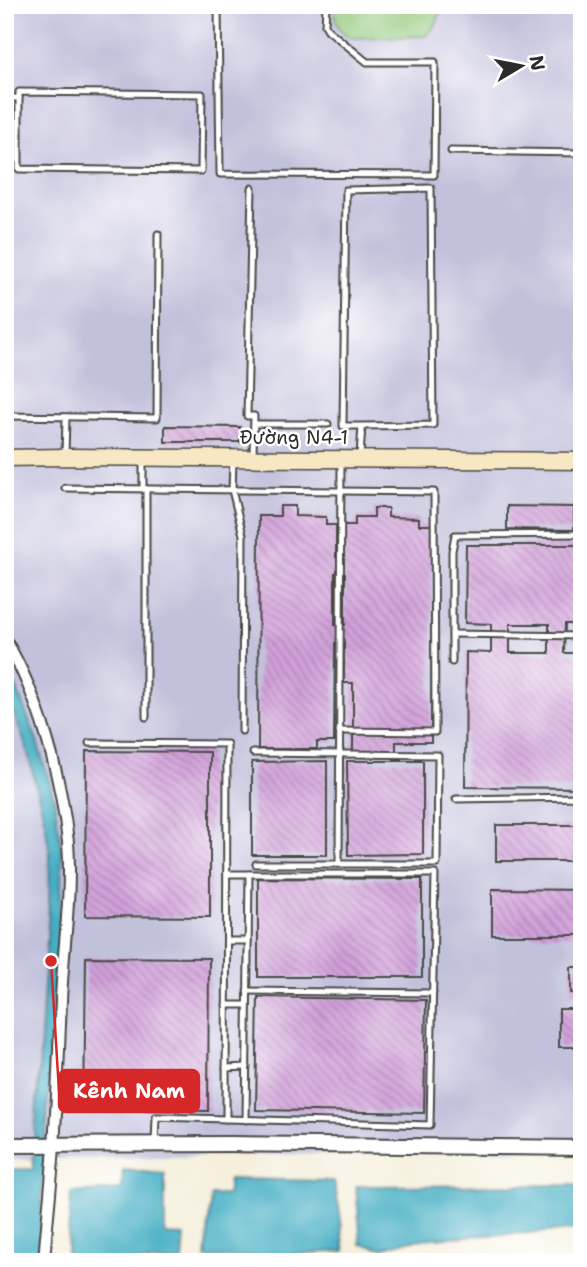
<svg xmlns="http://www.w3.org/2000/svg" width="587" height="1267" font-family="'Shantell Sans',sans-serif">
	<defs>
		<pattern id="building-back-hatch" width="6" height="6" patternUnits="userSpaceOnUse" patternTransform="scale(1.75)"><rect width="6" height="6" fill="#d1a0d9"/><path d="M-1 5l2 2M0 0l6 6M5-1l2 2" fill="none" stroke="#aa83b0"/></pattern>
	</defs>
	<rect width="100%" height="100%" fill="#fff"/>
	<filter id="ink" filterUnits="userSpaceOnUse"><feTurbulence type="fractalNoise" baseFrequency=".0143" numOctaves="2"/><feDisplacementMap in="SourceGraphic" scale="14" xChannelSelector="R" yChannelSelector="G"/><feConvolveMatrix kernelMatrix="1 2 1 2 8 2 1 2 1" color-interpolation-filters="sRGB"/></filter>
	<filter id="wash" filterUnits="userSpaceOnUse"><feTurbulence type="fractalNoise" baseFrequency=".00686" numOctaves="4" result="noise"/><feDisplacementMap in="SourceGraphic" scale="28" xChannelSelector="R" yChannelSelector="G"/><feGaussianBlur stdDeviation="1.57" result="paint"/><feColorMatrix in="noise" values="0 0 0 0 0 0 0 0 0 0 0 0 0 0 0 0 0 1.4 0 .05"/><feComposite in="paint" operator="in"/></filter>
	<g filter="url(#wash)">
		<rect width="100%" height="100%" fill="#f5efdc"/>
		<path fill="#c2c1dc" d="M5,5H582V1149L5,1160Z"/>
		<path fill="#93c97b" stroke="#5f7a53" stroke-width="2" d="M335,5H440C441,19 435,28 425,36L353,38C338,34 333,19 335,5Z"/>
		<g fill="#44aec3" stroke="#386c77" stroke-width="2">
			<path d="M5,659L36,738L54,798L62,852L61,897L38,1262H5V1169H33L49,904L50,854L45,822L26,746L5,691Z"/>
			<path d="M123,1170L165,1174V1235L185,1236L183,1262H66L71,1193L122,1190Z"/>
			<path d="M229,1179L334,1181L340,1213L345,1251L257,1257L206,1258L211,1195H227Z"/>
			<path d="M582,1185V1230L433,1238L406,1241L383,1248L361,1244L356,1186Z"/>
		</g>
		<g id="blocks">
			<g fill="url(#building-back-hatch)" fill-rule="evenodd">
				<path d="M165,426L240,427V442H165Z"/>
				<path d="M280,506H295V516L326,517V525H336V557H344V525H355V517H374V508H388V517L419,518V525H432L431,742H396V752L353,751V683H344V643H335L334,742H317V749H258L259,516H280ZM335,573H345V625H335Z"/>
				<path d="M507,506L574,507V530L507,529Z"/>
				<path d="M466,545H582V624H565L564,653H582V788L465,787L466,652L491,653V624L465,623ZM510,624H549V653H510Z"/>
				<path d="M86,751L210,752V917L85,916Z"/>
				<path d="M327,761V855H252V762Z"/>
				<path d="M347,761H423V854L348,855Z"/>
				<rect x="496" y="825" width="86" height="36"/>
				<path d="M258,878L422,879V977H258Z"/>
				<path d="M492,889L582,890V935H492Z"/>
				<path d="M86,957L209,958L208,1111L84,1109Z"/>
				<rect x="571" y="967" width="11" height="26"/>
				<path d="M258,997L426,1000L424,1113L256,1110Z"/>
				<rect x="559" y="1009" width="23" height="38"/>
			</g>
		</g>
	</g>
	<g filter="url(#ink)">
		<use href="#blocks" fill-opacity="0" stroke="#494846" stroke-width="2"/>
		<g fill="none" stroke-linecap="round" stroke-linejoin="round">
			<g stroke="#494846" stroke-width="9">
				<g id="service">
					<path d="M218,5L220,174L434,175L435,62H367L328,30L325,25L326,5"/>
					<path d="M19,92L202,94L201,171L19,169Z"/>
					<path d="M5,98H19"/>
					<path d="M451,151L582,153"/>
					<path d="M252,188L247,416H254L253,455"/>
					<path d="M5,416L157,418L158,234"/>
					<path d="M254,424H328"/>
					<path d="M65,456L66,417"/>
					<path d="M360,456L362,426L433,425L431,188L346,190L343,426H362"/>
					<path d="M143,460V489"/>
					<path d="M233,461L232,490L243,535L242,731"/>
					<path d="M65,488L434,492L435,732L339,731"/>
					<path d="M452,634L582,636"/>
					<path d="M452,662V551L455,535L582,534"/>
					<path d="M146,717V489"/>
					<path d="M89,743L227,744L226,1119L156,1117L155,1144"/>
					<path d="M253,753L438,755L437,864H256"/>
					<path d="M456,799L582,797"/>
					<path d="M339,864L341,461"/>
					<path d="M227,941H248"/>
					<path d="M247,991L433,993"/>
					<path d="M226,1005H247"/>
					<path d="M226,1068L247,1067"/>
					<path d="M226,1119L430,1125L435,874H227"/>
					<path d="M246,1120L249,874"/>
				</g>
			</g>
			<g stroke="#494846" stroke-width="14">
				<path id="minor" d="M5,639C39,696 61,776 68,842C72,894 63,949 61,1001C59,1044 58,1086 55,1129C53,1173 47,1218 44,1262"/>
			</g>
			<g stroke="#494846" stroke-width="18">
				<path id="tertiary" d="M5,1145L231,1144L582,1148"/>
			</g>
			<g stroke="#494846" stroke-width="19">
				<path id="secondary" d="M5,458L65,457L582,461"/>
			</g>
			<use href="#service" stroke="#fff" stroke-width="5"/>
			<use href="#minor" stroke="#fff" stroke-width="10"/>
			<use href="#tertiary" stroke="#fff" stroke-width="14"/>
			<use href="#secondary" stroke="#f7e8c3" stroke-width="16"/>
		</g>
	</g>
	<g text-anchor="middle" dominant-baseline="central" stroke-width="5" stroke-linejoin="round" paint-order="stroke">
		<g font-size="19" fill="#2b2b2b" stroke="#fff">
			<text x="294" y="437">Đường N4-1</text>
		</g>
	</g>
	<path fill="none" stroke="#d62828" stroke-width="2.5" d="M51 961L59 1091"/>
	<circle fill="#d62828" stroke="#fff" stroke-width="2.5" cx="51" cy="961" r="7"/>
	<rect fill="#d62828" stroke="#d62828" stroke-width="2.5" x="59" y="1070" width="140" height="42" rx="7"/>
	<g font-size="21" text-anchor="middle" font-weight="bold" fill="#fff">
		<text x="129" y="1098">Kênh Nam</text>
	</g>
	<rect width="587" height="1267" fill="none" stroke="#fff" stroke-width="28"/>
	<g transform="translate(521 66) rotate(80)" stroke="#ffffff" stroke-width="5" paint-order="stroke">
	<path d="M0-5L12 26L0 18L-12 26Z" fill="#2b2b2b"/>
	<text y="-10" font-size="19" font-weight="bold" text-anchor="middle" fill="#2b2b2b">N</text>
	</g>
</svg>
